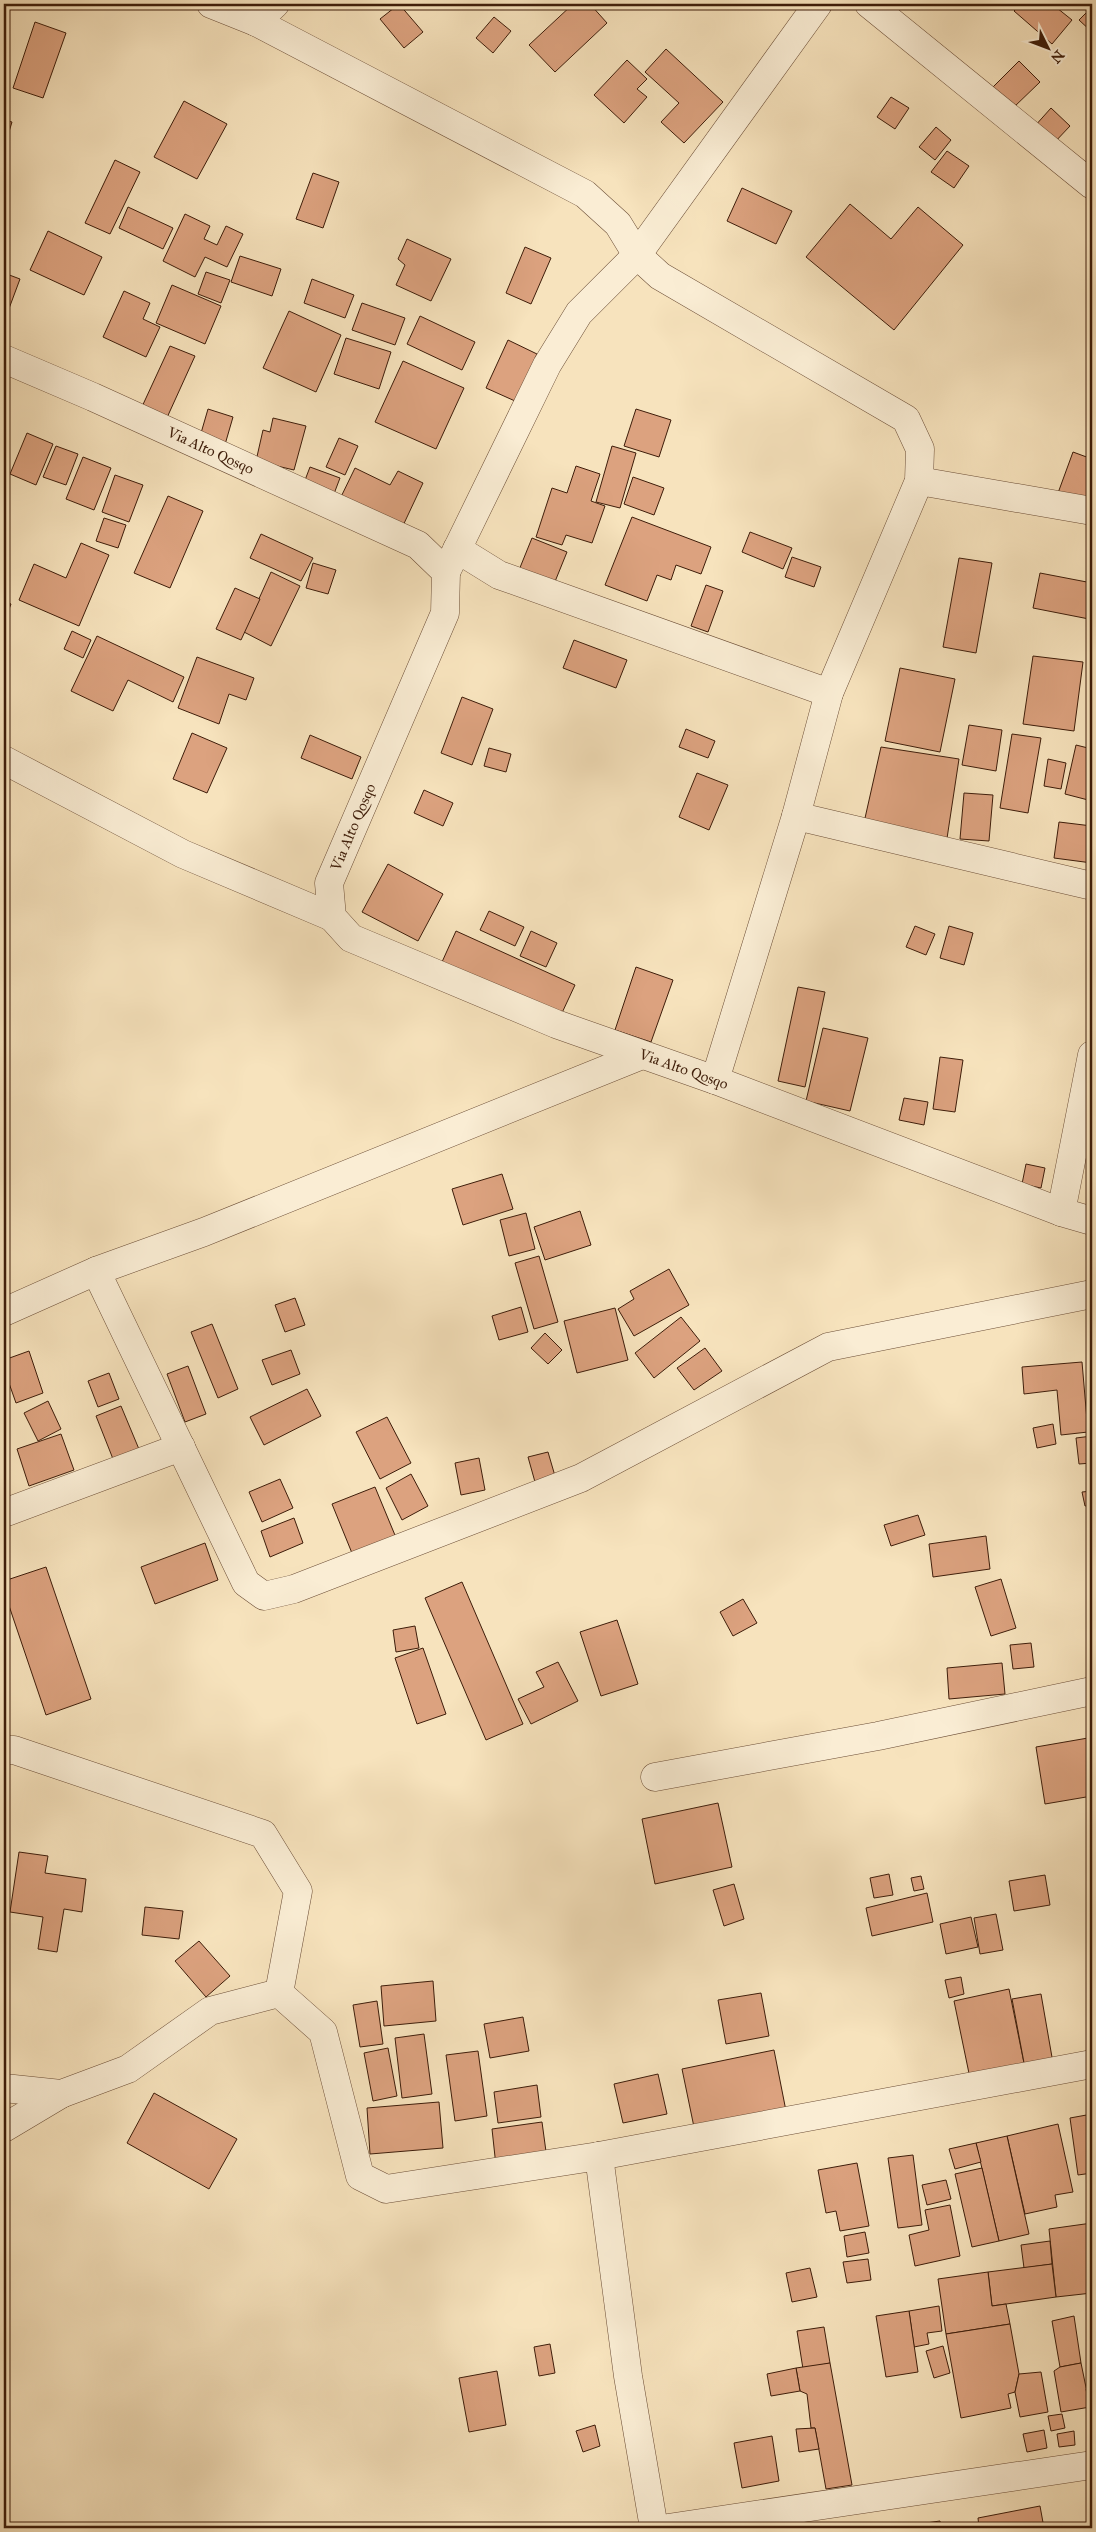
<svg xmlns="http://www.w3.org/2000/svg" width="1096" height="2532" font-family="'IM FELL Great Primer',serif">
	<rect width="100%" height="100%" fill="#f7e3bd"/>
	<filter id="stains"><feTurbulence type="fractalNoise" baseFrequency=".004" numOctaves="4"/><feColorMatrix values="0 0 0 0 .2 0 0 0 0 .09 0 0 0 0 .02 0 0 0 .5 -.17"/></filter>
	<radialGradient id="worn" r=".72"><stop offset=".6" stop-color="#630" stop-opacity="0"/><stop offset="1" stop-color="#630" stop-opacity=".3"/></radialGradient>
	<g fill="#dca27f" stroke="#3e1d0a">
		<path d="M399,4L423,32L404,48L380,19Z"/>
		<path d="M573,4H590L607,23L555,72L529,45Z"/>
		<path d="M1021,4H1052L1072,20L1052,44L1014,11Z"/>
		<path d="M1092,7V32L1079,20Z"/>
		<path d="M494,17L511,31L493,53L476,38Z"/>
		<path d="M35,22L66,33L43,98L13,88Z"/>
		<path d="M666,49L723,102L684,143L661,122L679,103L645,72Z"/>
		<path d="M627,60L647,79L637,89L647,97L624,123L594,95Z"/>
		<path d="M1019,61L1040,82L1013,108L993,87Z"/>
		<path d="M891,97L909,108L895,129L877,117Z"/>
		<path d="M184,101L227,124L197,179L154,157Z"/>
		<path d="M1051,108L1070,126L1053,144L1034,127Z"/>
		<path d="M4,120L12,122L4,148Z"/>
		<path d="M936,127L951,140L935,160L919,147Z"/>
		<path d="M947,151L969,166L954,188L931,172Z"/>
		<path d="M115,160L140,172L110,234L85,223Z"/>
		<path d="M313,173L339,182L323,228L296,219Z"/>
		<path d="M742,188L792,211L776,244L727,221Z"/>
		<path d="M850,204L891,239L918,207L963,245L894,330L806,257Z"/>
		<path d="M128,207L173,228L163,249L119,228Z"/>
		<path d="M185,214L210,226L204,239L217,245L226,226L243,234L227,267L205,257L195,277L163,261Z"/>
		<path d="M48,231L102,257L84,295L30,270Z"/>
		<path d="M407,239L451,259L431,301L396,285L405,265L398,259Z"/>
		<path d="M525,247L551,258L531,304L506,293Z"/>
		<path d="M240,256L281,269L272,296L231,282Z"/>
		<path d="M206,272L230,280L221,303L198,294Z"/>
		<path d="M4,273L20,279L4,322Z"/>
		<path d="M312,279L354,295L345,318L304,303Z"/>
		<path d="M172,285L221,306L205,344L156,323Z"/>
		<path d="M124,291L150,303L143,319L160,327L146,357L103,337Z"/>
		<path d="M362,303L405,318L395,345L352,330Z"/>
		<path d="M289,311L341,335L316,392L263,368Z"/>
		<path d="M420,316L475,342L462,370L407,344Z"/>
		<path d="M346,338L391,352L379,389L334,374Z"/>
		<path d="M508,340L537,354L515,401L486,388Z"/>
		<path d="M170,346L195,356L165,422L140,411Z"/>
		<path d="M403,361L464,388L436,449L375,422Z"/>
		<path d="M208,409L233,417L224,448L199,440Z"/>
		<path d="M636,409L671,420L659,457L624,446Z"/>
		<path d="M273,418L306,426L294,470L256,461L263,430L270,432Z"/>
		<path d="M27,433L53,444L36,485L10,474Z"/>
		<path d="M339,438L358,446L345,475L326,467Z"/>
		<path d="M56,446L78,454L66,485L43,477Z"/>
		<path d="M612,446L636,453L620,508L596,502Z"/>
		<path d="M1073,452L1092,459V499L1058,493Z"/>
		<path d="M83,457L111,468L94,510L66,499Z"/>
		<path d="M576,466L600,474L591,501L605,506L592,543L566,535L562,545L536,537L552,488L567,493Z"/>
		<path d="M310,467L340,478L332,499L302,488Z"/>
		<path d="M355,468L390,485L398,471L423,483L400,532L338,503Z"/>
		<path d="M115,475L143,485L129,522L102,512Z"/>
		<path d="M633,477L664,488L654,515L624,504Z"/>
		<path d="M168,496L203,511L170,588L134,573Z"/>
		<path d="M632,517L711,547L701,574L676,565L671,580L657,575L647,601L605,585Z"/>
		<path d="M104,518L126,525L118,548L96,541Z"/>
		<path d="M750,532L792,548L783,569L742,552Z"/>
		<path d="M261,534L313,558L301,581L250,558Z"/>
		<path d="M532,538L567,552L552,589L517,575Z"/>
		<path d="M81,543L109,555L79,626L19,600L34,564L66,578Z"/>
		<path d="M792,557L821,567L814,587L785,577Z"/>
		<path d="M959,558L992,563L976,653L943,647Z"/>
		<path d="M313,563L336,570L328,594L306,588Z"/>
		<path d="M271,572L300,586L271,646L244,632Z"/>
		<path d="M1040,573L1092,583V601L1089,619L1033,608Z"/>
		<path d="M706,585L723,591L708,632L691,626Z"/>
		<path d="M235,588L260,599L241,640L216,629Z"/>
		<path d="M4,601L11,604L4,622Z"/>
		<path d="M72,631L91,640L83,658L64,649Z"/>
		<path d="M97,636L184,677L173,702L128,680L113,711L71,691Z"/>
		<path d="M574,640L627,660L616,688L563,668Z"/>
		<path d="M1033,656L1083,662L1074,731L1023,724Z"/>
		<path d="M197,657L254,678L246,700L229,694L219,724L178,708Z"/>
		<path d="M900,668L955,679L940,752L885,741Z"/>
		<path d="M462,697L493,709L472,765L441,753Z"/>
		<path d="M969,725L1002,730L996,771L962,765Z"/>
		<path d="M686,729L715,741L708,758L679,747Z"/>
		<path d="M192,733L227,748L207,793L173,779Z"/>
		<path d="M1012,734L1041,738L1028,813L1000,808Z"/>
		<path d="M310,735L361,757L352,779L301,758Z"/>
		<path d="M1076,745L1092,749V801L1065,794Z"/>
		<path d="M881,747L959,759L946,845L863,827Z"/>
		<path d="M489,748L511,754L506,772L484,766Z"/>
		<path d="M1048,759L1066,763L1061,789L1044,786Z"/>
		<path d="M697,773L728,785L709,830L679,817Z"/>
		<path d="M424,790L453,803L443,826L414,813Z"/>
		<path d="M964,793L993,795L989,841L960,839Z"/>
		<path d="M1059,822L1092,826V863L1054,858Z"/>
		<path d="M388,864L443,894L418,941L362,912Z"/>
		<path d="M489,911L524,927L515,946L480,930Z"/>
		<path d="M915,926L935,934L926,955L906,947Z"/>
		<path d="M949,926L973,933L964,965L940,958Z"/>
		<path d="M456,931L575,985L561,1015L442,962Z"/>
		<path d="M531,931L557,943L546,967L520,956Z"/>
		<path d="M636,967L673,980L651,1042L615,1030Z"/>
		<path d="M798,987L825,992L805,1087L778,1081Z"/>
		<path d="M823,1028L868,1038L850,1111L806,1101Z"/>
		<path d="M940,1057L963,1060L955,1112L933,1109Z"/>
		<path d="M904,1098L928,1102L924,1125L899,1120Z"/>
		<path d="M1026,1164L1045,1168L1041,1188L1022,1184Z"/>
		<path d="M502,1174L513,1209L463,1225L452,1189Z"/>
		<path d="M580,1211L591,1245L545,1260L534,1227Z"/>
		<path d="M526,1213L535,1249L509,1256L500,1220Z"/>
		<path d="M539,1256L558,1322L534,1329L515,1263Z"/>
		<path d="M669,1269L689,1305L634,1336L618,1309L634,1299L630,1291Z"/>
		<path d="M295,1298L305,1325L285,1332L275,1305Z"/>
		<path d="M521,1307L528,1332L499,1340L492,1316Z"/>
		<path d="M615,1308L628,1360L577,1373L564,1321Z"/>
		<path d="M681,1317L700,1341L654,1378L635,1353Z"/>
		<path d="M212,1324L238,1389L218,1398L191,1332Z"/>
		<path d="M545,1333L562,1350L548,1364L531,1348Z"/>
		<path d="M1092,1347V1411L1090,1412L1087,1348Z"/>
		<path d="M705,1348L722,1371L694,1390L677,1368Z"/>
		<path d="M291,1350L300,1374L272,1385L262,1360Z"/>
		<path d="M29,1351L43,1393L16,1403L4,1369V1360Z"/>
		<path d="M1082,1362L1088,1432L1061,1435L1057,1390L1024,1394L1022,1367Z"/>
		<path d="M188,1366L206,1414L185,1422L167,1374Z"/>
		<path d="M109,1373L119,1399L98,1407L88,1381Z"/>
		<path d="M307,1389L321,1416L264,1445L250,1417Z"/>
		<path d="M48,1401L61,1429L38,1441L24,1413Z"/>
		<path d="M121,1406L141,1454L115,1464L96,1416Z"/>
		<path d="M387,1417L411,1463L380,1479L356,1432Z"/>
		<path d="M1053,1424L1056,1444L1037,1448L1033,1428Z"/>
		<path d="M61,1434L74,1470L29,1486L17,1449Z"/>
		<path d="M1092,1436V1463L1079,1464L1076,1438Z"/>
		<path d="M548,1452L555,1476L535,1482L528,1457Z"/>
		<path d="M479,1458L485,1490L461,1495L455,1463Z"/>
		<path d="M411,1474L428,1506L402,1520L386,1488Z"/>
		<path d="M280,1479L293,1508L262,1522L249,1492Z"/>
		<path d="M375,1487L397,1540L354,1558L332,1504Z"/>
		<path d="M1092,1491V1505L1085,1506L1082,1492Z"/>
		<path d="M918,1515L925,1535L891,1546L884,1525Z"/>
		<path d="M294,1518L303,1543L270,1557L261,1531Z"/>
		<path d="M986,1536L990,1569L933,1577L929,1544Z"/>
		<path d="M205,1543L218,1580L155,1604L141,1567Z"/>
		<path d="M46,1567L91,1699L46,1715L4,1591V1581Z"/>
		<path d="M1001,1579L1016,1628L991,1636L975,1587Z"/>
		<path d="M462,1582L523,1724L486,1740L425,1598Z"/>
		<path d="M743,1599L757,1623L733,1636L720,1612Z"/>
		<path d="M617,1620L638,1684L601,1696L580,1632Z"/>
		<path d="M415,1626L419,1648L396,1652L393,1630Z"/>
		<path d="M1031,1643L1034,1667L1013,1669L1010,1645Z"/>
		<path d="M423,1648L446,1714L417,1724L395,1658Z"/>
		<path d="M558,1662L578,1701L531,1724L518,1699L544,1687L536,1672Z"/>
		<path d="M1002,1663L1005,1694L949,1699L947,1668Z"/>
		<path d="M1088,1738L1092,1767V1796L1045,1804L1036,1747Z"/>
		<path d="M718,1803L732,1867L655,1884L642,1819Z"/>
		<path d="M19,1852L48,1856L45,1873L86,1879L82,1912L64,1909L57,1952L38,1949L43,1917L10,1912Z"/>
		<path d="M889,1874L893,1895L874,1898L870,1878Z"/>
		<path d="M1045,1875L1050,1905L1014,1911L1009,1881Z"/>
		<path d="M921,1876L924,1889L914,1891L911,1878Z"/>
		<path d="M734,1884L744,1919L724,1926L713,1890Z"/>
		<path d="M927,1893L933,1922L872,1936L866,1908Z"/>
		<path d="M145,1907L183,1911L179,1939L142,1935Z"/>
		<path d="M996,1914L1003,1950L980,1954L974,1918Z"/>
		<path d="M971,1917L978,1947L946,1954L940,1924Z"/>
		<path d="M4,1918H7L4,1941Z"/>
		<path d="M199,1941L230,1976L206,1997L175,1961Z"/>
		<path d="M961,1977L964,1994L949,1998L945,1980Z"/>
		<path d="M433,1981L436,2021L384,2026L381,1986Z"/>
		<path d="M1009,1989L1025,2068L971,2083L954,2001Z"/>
		<path d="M761,1993L769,2036L726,2044L718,2000Z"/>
		<path d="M1041,1994L1053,2063L1025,2068L1012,1999Z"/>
		<path d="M377,2001L383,2044L360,2047L353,2005Z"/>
		<path d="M523,2017L529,2051L490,2058L484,2024Z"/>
		<path d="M424,2034L432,2094L402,2098L395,2038Z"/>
		<path d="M388,2048L397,2096L373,2101L364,2053Z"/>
		<path d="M774,2050L787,2116L695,2132L682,2069Z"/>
		<path d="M478,2051L487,2116L455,2121L446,2055Z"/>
		<path d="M658,2074L667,2114L623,2123L614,2084Z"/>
		<path d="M537,2085L541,2117L498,2123L494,2092Z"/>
		<path d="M154,2093L237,2139L209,2189L127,2143Z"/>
		<path d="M439,2102L443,2148L370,2154L367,2108Z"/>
		<path d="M1092,2114V2173L1078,2175L1070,2118Z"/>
		<path d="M542,2122L547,2159L496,2166L492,2129Z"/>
		<path d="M1058,2124L1073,2192L1055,2195L1057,2207L1025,2214L1007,2136Z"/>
		<path d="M1007,2136L1029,2234L999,2241L976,2143Z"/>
		<path d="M976,2143L981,2162L955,2169L949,2149Z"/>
		<path d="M913,2155L922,2225L898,2228L888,2158Z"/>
		<path d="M857,2163L869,2226L840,2231L836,2211L826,2213L818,2170Z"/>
		<path d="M982,2168L999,2241L972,2247L955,2174Z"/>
		<path d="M946,2180L951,2199L927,2205L922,2185Z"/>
		<path d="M950,2205L960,2256L915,2266L909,2235L929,2230L925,2210Z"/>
		<path d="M1092,2223V2293L1056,2297L1049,2229Z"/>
		<path d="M865,2232L869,2253L847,2257L844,2236Z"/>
		<path d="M1050,2241L1052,2264L1024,2268L1021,2245Z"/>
		<path d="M868,2259L871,2280L847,2283L843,2262Z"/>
		<path d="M1052,2264L1056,2297L992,2306L988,2272Z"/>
		<path d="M810,2268L817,2297L792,2302L786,2273Z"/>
		<path d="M988,2272L992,2306L1006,2304L1010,2324L946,2334L938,2279Z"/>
		<path d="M939,2306L942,2331L927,2333L929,2344L914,2347L909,2311Z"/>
		<path d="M909,2311L918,2372L886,2377L876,2316Z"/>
		<path d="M1074,2316L1081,2363L1060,2367L1052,2321Z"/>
		<path d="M1010,2324L1019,2374L1015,2392L1008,2394L1011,2408L961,2418L946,2334Z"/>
		<path d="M824,2327L830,2363L803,2369L797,2331Z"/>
		<path d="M550,2344L555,2373L539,2376L534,2347Z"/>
		<path d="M943,2346L950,2373L934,2378L926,2351Z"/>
		<path d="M830,2363L852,2485L826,2489L815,2428H811L807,2394L800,2391L796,2368Z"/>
		<path d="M1081,2363L1090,2407L1061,2412L1054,2371L1060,2367Z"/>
		<path d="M796,2368L800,2391L771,2396L767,2374Z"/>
		<path d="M497,2371L506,2425L469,2432L459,2378Z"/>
		<path d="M1041,2372L1048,2412L1020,2417L1015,2392L1019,2374Z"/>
		<path d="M1092,2388V2422L1086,2389Z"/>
		<path d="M1062,2414L1065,2428L1051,2431L1048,2416Z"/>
		<path d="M595,2425L600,2446L583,2452L576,2431Z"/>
		<path d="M815,2428L819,2449L799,2452L796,2429Z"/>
		<path d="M1044,2430L1047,2448L1027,2452L1023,2434Z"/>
		<path d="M1074,2431L1075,2445L1059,2447L1057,2434Z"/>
		<path d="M772,2436L779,2481L742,2488L734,2443Z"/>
		<path d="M1040,2506L1044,2528H979L978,2518Z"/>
		<path d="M940,2521L941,2528H891Z"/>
	</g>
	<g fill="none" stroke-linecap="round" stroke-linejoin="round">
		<g stroke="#6c4e37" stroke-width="29">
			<g id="minor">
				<path d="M211,4L256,22L585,194L618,224L637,255L660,276L906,419L920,449L919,481L829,693L796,816L715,1080"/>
				<path d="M869,4L1092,185"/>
				<path d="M256,22L275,4"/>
				<path d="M919,481L1092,511"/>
				<path d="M457,549L499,575L829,693"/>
				<path d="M446,572L547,365L579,313L637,255L818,4"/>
				<path d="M4,760L183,854L332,917"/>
				<path d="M796,816L1092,886"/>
				<path d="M1061,1212L1092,1055"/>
				<path d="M96,1271L246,1583L264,1596L294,1589L581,1478L828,1347L1092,1294"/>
				<path d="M4,1312L96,1271L204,1232L642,1055"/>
				<path d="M4,1513L181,1447"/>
				<path d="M4,1750H14L263,1834L298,1891L279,1993"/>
				<path d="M655,1777L878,1736L1092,1691"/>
				<path d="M4,2088L61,2094L128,2069L210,2011L279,1993L323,2032L360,2176L386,2189L599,2156L1092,2064"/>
				<path d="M4,2128L61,2094"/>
				<path d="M599,2156L628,2376L654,2528"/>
				<path d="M668,2528L1092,2465"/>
			</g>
		</g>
		<g stroke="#6c4e37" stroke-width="29">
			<g id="tertiary">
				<path id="s1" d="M4,359L93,397L418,545L446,572L445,613L329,883L332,917L351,938L556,1024L715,1080L1061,1212L1092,1221"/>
			</g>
		</g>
		<use href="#minor" stroke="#faedd4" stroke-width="28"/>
		<use href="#tertiary" stroke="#faedd4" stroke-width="28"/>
	</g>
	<g text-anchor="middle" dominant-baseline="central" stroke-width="4.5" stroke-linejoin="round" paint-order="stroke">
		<g font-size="15" fill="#3e1d0a" stroke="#faedd4">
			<text stroke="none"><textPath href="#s1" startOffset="226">Via Alto Qosqo</textPath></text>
			<text transform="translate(353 827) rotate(-67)">Via Alto Qosqo</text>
			<text stroke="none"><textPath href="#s1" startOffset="1248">Via Alto Qosqo</textPath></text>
		</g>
	</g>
	<rect width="1096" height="2532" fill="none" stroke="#f7e3bd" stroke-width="20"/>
	<rect x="5" y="5" width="1086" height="2522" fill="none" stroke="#3e1d0a" stroke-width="2.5"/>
	<rect x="10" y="10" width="1076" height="2512" fill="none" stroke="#3e1d0a"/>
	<g transform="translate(1048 48) rotate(132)" stroke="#faedd4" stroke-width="4" paint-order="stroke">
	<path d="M0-4L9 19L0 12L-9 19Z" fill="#3e1d0a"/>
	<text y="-8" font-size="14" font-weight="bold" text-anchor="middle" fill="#3e1d0a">N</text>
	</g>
	<rect width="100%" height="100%" filter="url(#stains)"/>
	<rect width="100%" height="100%" fill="url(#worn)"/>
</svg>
